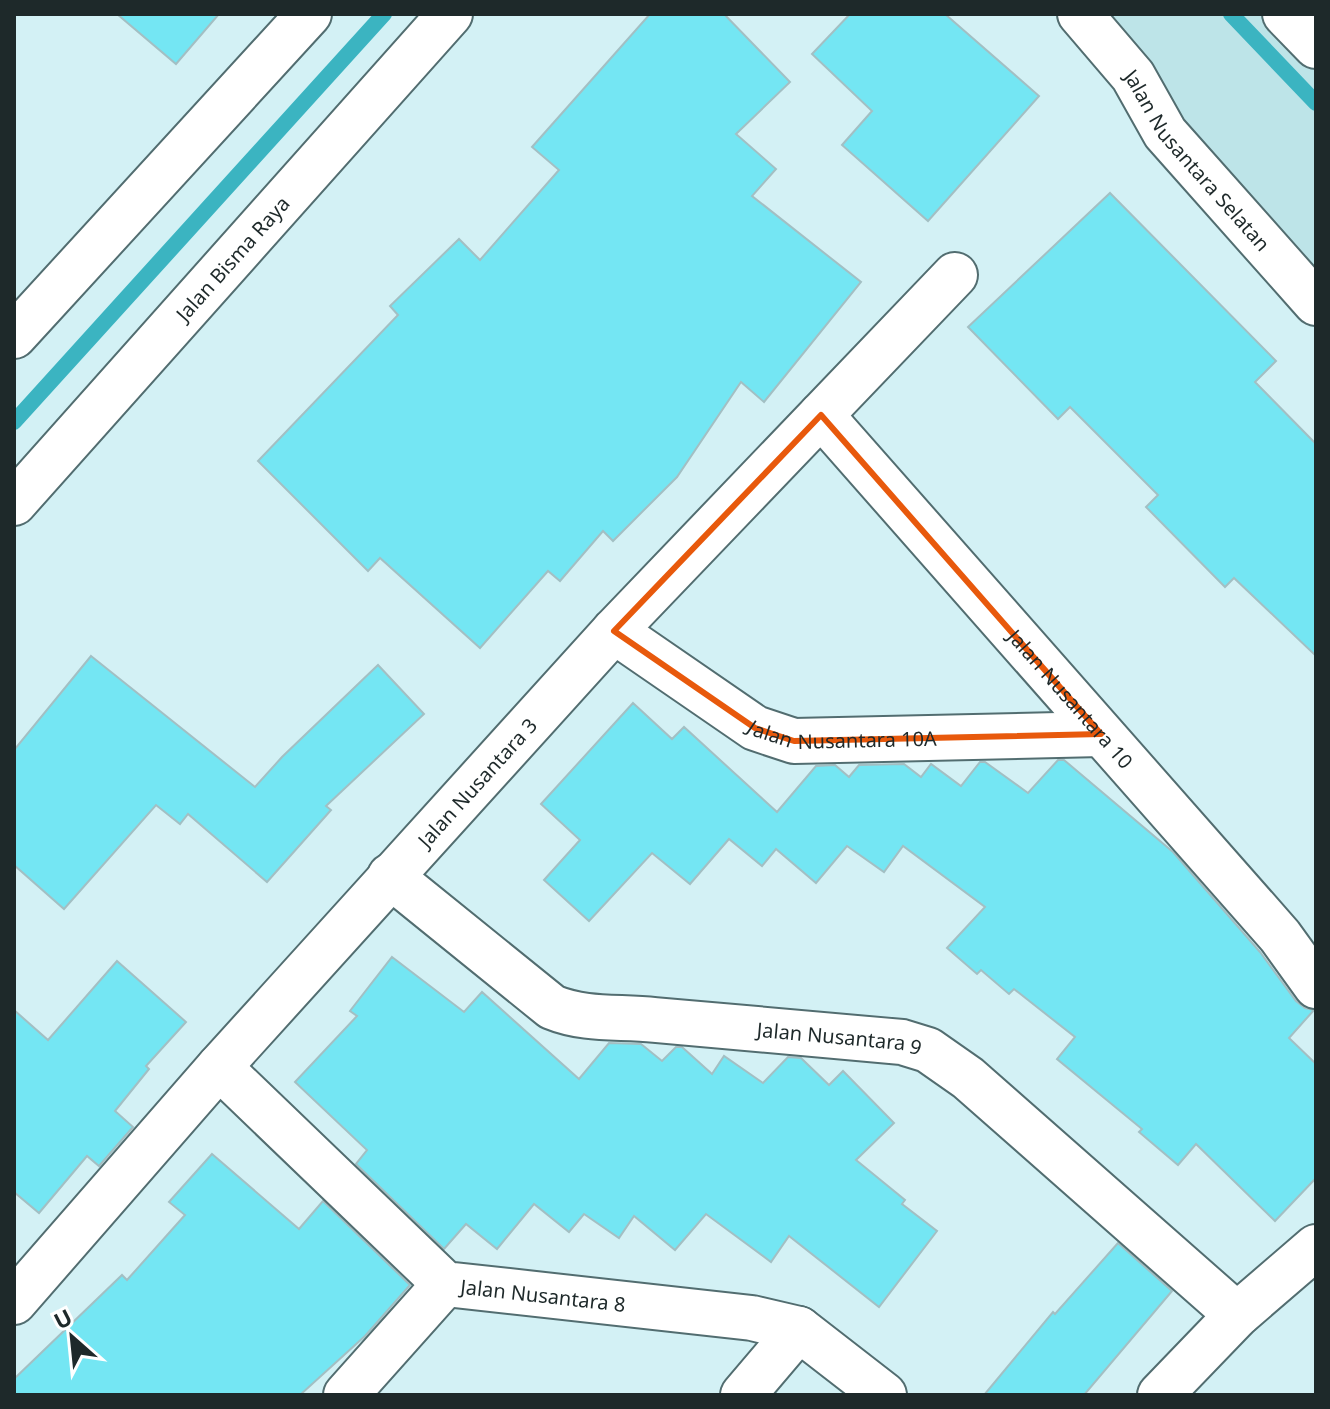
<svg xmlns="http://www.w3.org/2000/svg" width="1330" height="1409" font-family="'Noto Sans',sans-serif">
	<rect width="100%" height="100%" fill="#d3f1f5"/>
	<path fill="#bde4e8" d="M1079,14H1316V303Z"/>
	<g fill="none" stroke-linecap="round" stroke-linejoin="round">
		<g stroke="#3bb4c1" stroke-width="16">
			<path d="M1231,14L1316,103"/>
			<path d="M14,422L384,14"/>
		</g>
	</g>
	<g fill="#74e6f3" stroke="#a3bfc3" stroke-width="2">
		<path d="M117,14H219L176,64Z"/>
		<path d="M650,14H724L790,82L736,134L776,169L752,196L861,282L764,402L741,382L677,477L613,541L603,531L560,581L548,571L480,648L380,558L368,571L258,461L398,315L390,306L459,239L480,260L559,170L532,147Z"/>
		<path d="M850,14H945L1039,96L928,221L842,145L872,111L812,54Z"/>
		<path d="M1110,193L1276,361L1255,382L1316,444V656L1234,578L1225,587L1146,507L1158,495L1070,407L1058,419L968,327Z"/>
		<path d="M91,656L255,787L282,757L378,665L424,714L326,806L331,810L267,882L188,814L180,824L156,805L64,909L14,865V750Z"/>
		<path d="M633,703L672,739L684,727L777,812L816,766L835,765L849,777L859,765L904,764L921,777L931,764L961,786L980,762H985L1028,793L1058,760H1064L1173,852L1260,952L1296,1001L1305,1008L1314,1010L1289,1038L1316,1064V1178L1275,1221L1196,1144L1178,1165L1139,1132L1142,1129L1057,1059L1075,1037L1014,989L1009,994L981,970L977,974L947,948L985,907L903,846L884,872L847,846L816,883L776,849L762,866L729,839L690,884L652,853L589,921L544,880L580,840L541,804Z"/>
		<path d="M392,957L464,1012L482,992L579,1079L609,1043L641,1044L662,1061L676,1047H682L712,1074L724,1056L763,1083L788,1057L801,1058L829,1085L843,1071L894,1123L856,1160L905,1200L902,1204L937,1231L879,1307L789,1236L771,1262L706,1214L675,1250L634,1216L619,1238L584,1214L569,1232L534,1204L497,1249L466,1224L444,1249L356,1164L367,1150L295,1082L357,1016L350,1011Z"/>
		<path d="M117,961L186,1022L146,1066L149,1069L115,1111L133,1127L99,1166L87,1156L39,1213L14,1192V1010L48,1040Z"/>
		<path d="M212,1154L299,1229L323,1201L410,1285L365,1336L300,1395H14V1379L122,1275L127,1280L185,1215L169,1202Z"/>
		<path d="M1118,1243L1172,1291L1084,1395H984L1053,1312L1055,1314Z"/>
	</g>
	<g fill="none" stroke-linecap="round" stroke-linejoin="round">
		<g stroke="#526d70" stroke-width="48">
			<g id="minor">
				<path id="s1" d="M1080,14L1133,76L1165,133L1316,303"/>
				<path id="s2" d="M821,415L1280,936L1316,986"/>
				<path id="s3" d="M614,631L755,728L794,741L1101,734"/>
				<path id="s4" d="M390,876L552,1007C586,1021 619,1016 655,1020C737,1027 819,1034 902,1042L928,1050L968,1078L1237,1315"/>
				<path id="s5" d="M219,1067L445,1284L752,1318L799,1329L884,1395"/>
				<path id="s6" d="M14,1302L219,1067L614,631L955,275"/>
				<path d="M346,1395L445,1284"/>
				<path d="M743,1395L799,1329"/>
				<path d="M1160,1395L1237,1315L1316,1247"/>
			</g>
		</g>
		<g stroke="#526d70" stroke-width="48">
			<g id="tertiary">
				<path d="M1285,14L1316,46"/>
				<path d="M14,336L309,14"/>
				<path id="s7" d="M14,503L450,14"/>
			</g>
		</g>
		<use href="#minor" stroke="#fff" stroke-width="44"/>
		<use href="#tertiary" stroke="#fff" stroke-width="44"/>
	</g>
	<path fill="none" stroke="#e8590c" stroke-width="6" stroke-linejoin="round" d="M821,415L1101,734L794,741L755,728L614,631Z"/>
	<g text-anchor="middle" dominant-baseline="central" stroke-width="8" stroke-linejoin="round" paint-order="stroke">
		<g font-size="20" fill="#1e292a" stroke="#fff">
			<text stroke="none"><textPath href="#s1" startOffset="188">Jalan Nusantara Selatan</textPath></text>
			<text stroke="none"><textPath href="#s7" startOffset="328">Jalan Bisma Raya</textPath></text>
			<text stroke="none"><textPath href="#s2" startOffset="378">Jalan Nusantara 10</textPath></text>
			<text stroke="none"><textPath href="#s3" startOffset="260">Jalan Nusantara 10A</textPath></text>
			<text stroke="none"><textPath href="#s6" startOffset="696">Jalan Nusantara 3</textPath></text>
			<text stroke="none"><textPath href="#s4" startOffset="498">Jalan Nusantara 9</textPath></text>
			<text stroke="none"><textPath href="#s5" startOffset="412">Jalan Nusantara 8</textPath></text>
		</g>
	</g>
	<rect width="1330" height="1409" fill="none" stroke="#1e292a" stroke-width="32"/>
	<g transform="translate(72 1337) rotate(333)" stroke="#ffffff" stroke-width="6" paint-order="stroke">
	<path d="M0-6L14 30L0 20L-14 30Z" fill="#1e292a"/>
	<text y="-12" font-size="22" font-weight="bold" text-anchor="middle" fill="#1e292a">U</text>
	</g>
</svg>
